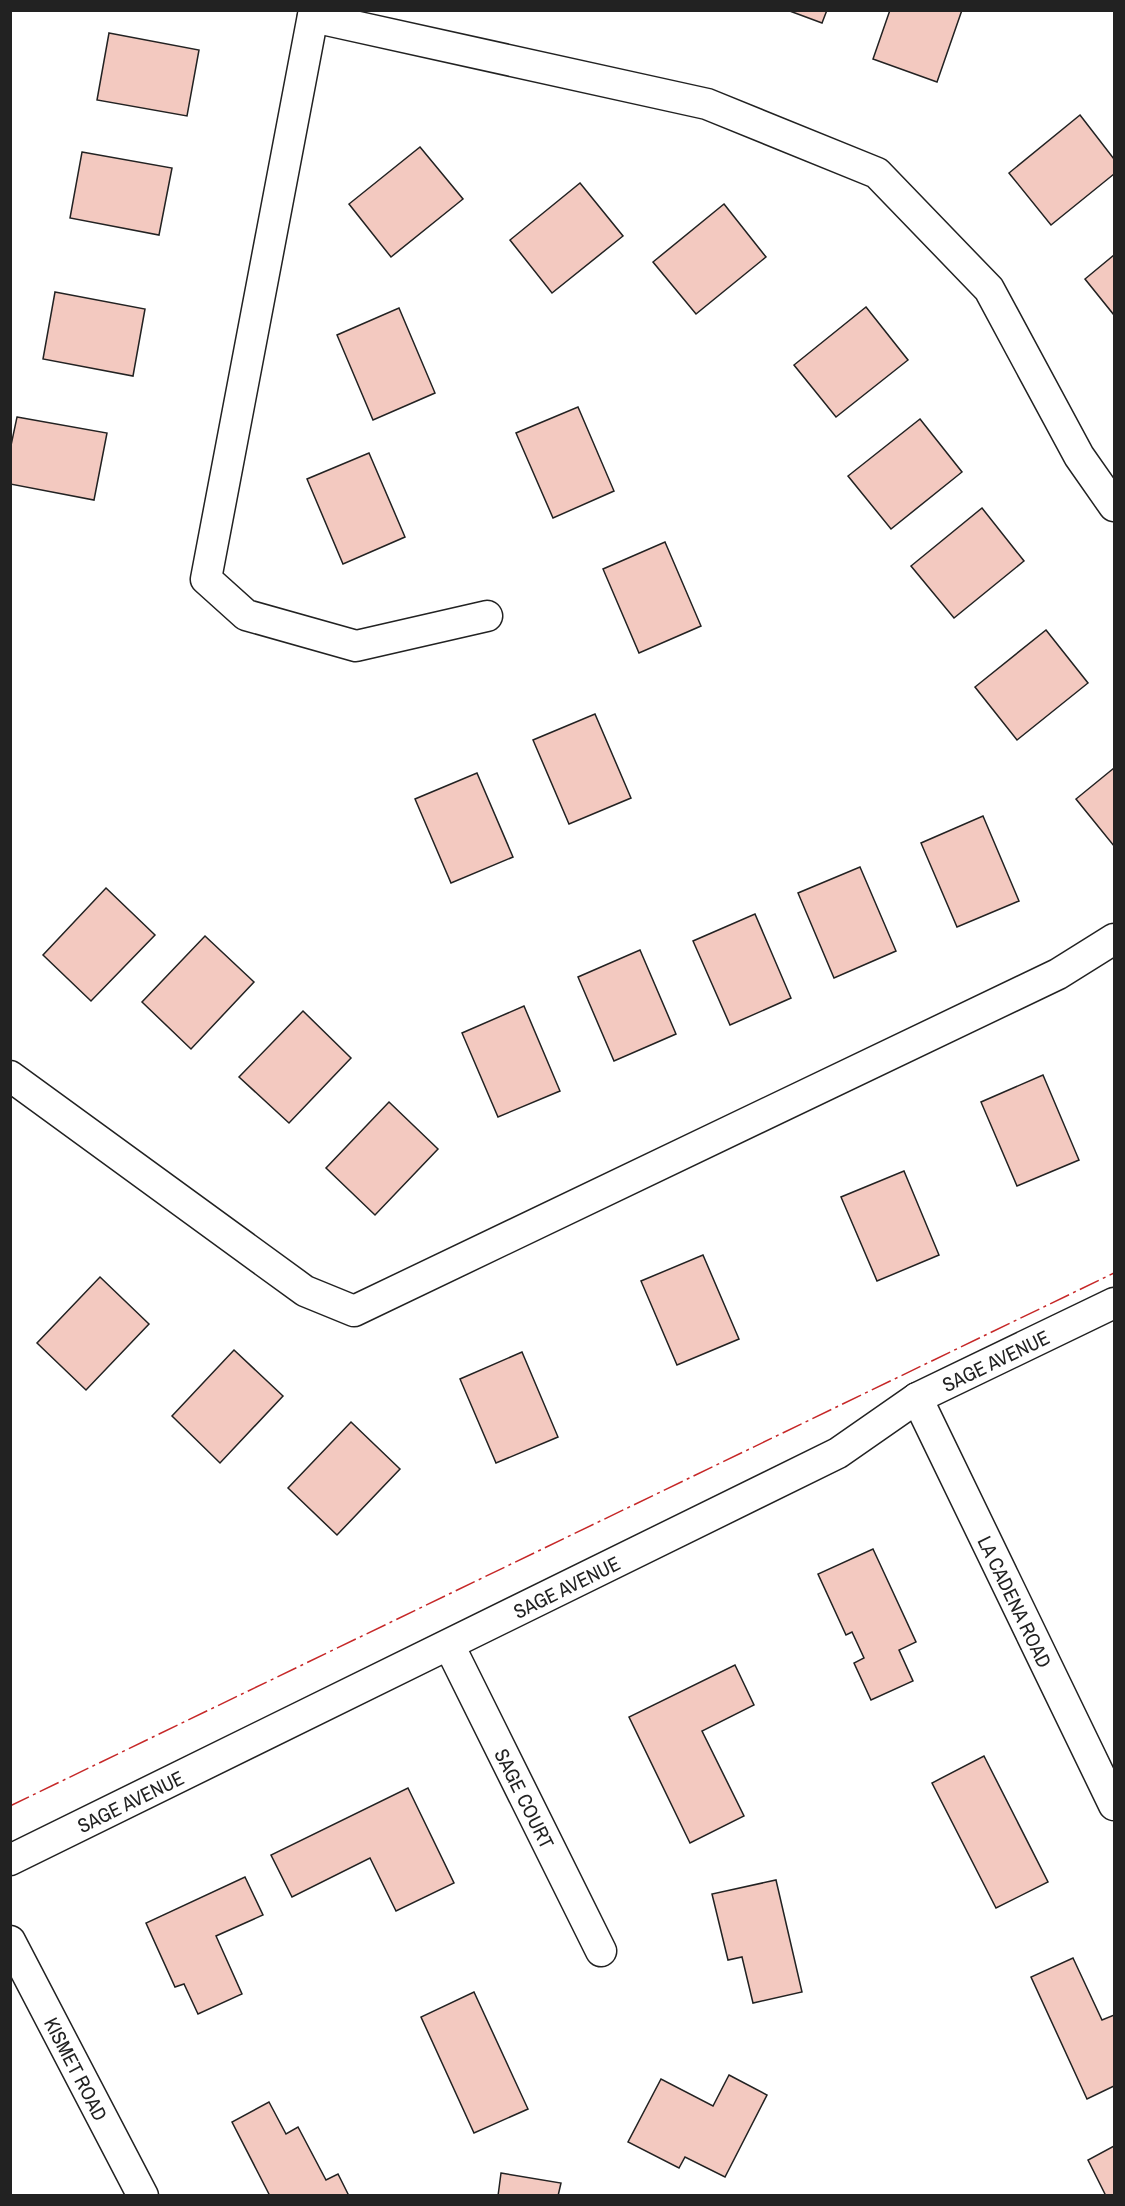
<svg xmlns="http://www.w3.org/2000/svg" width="1125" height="2206" font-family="'Archivo Narrow',sans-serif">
	<rect width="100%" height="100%" fill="#fff"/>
	<g fill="#f3c9c0" stroke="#222" stroke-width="1.5">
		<path d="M787,10H827L822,23Z"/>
		<path d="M890,10H962L937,82L873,59Z"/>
		<path d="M109,33L199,50L187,116L97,100Z"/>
		<path d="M1080,115L1114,159V174L1051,225L1009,173Z"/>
		<path d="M420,147L463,199L391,257L349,204Z"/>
		<path d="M82,152L172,168L159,235L70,218Z"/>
		<path d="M580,183L623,236L552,293L510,240Z"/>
		<path d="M724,204L766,257L696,314L653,262Z"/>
		<path d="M1114,255V315L1085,279Z"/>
		<path d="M55,292L145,309L133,376L43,359Z"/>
		<path d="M866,307L908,360L836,417L794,365Z"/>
		<path d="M399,308L435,393L373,420L337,335Z"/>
		<path d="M578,407L614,491L553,518L516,433Z"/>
		<path d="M17,417L107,433L94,500L10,484V450Z"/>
		<path d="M920,419L962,472L891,529L848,476Z"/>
		<path d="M369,453L405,537L343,564L307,479Z"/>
		<path d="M982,508L1024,561L954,618L911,566Z"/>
		<path d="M665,542L701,626L639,653L603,569Z"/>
		<path d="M1046,630L1088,683L1017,740L975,687Z"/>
		<path d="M595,714L631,798L569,824L533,740Z"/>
		<path d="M1114,768V846L1076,799Z"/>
		<path d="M477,773L513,857L451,883L415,799Z"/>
		<path d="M983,816L1019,901L957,927L921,843Z"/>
		<path d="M860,867L896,951L834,978L798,893Z"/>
		<path d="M106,888L155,935L91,1001L43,955Z"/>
		<path d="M755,914L791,998L730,1025L693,941Z"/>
		<path d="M205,936L254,982L191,1049L142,1002Z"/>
		<path d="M640,950L676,1034L614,1061L578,977Z"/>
		<path d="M524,1006L560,1091L498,1117L462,1033Z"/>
		<path d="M303,1011L351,1058L289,1123L239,1077Z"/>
		<path d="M1043,1075L1079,1160L1017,1186L981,1102Z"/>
		<path d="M389,1102L438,1149L375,1215L326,1168Z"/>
		<path d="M904,1171L939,1255L877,1281L841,1197Z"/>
		<path d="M703,1255L739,1339L677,1365L641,1281Z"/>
		<path d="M100,1277L149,1324L86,1390L37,1343Z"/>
		<path d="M234,1350L283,1396L220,1463L172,1416Z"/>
		<path d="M522,1352L558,1437L496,1463L460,1379Z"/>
		<path d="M351,1422L400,1469L337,1535L288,1488Z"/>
		<path d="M873,1549L916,1642L899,1650L913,1681L871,1700L854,1663L864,1658L852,1632L846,1635L818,1574Z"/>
		<path d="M735,1665L754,1705L702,1731L744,1816L690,1843L629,1717Z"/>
		<path d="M984,1756L1048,1882L996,1908L932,1783Z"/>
		<path d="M408,1788L454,1883L396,1911L370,1858L292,1897L271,1855Z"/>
		<path d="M245,1877L263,1915L216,1936L242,1994L198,2014L184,1984L175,1987L146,1923Z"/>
		<path d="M776,1880L802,1992L753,2003L742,1957L728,1960L712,1894Z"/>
		<path d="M1073,1958L1102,2020L1114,2015V2086L1087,2099L1031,1977Z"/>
		<path d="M474,1992L528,2109L474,2133L421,2017Z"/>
		<path d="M729,2075L767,2095L725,2177L685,2157L679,2168L628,2142L661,2079L713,2106Z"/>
		<path d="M269,2102L286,2134L298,2127L326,2180L338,2174L349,2196H270L232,2122Z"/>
		<path d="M1114,2146V2196H1106L1088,2160Z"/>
		<path d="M501,2173L561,2183L558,2196H498Z"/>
	</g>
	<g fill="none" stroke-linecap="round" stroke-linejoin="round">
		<g stroke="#222" stroke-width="33">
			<g id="street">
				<path d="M314,10L206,579L246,615L356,646L487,616"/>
				<path d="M313,17L707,104L877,173L989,289L1079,456L1114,506"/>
				<path d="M10,1076L305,1291L354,1311L1058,974L1114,939"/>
				<path id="s1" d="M917,1398L1114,1805"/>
				<path id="s2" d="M449,1645L601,1951"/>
				<path id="s3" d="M10,1860L838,1453L917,1398L1114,1303"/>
				<path id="s4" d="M10,1941L143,2196"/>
			</g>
		</g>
		<use href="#street" stroke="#fff" stroke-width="30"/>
		<path stroke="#c62828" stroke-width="1.5" stroke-dasharray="21 4.5 3 4.5" stroke-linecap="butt" d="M10,1806L1114,1273"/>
	</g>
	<g text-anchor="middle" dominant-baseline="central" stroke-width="4.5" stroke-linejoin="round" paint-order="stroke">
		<g font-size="20" fill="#222" stroke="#fff">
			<text stroke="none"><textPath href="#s3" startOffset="1106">SAGE AVENUE</textPath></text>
			<text stroke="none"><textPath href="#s3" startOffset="620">SAGE AVENUE</textPath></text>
			<text stroke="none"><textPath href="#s1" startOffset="226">LA CADENA ROAD</textPath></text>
			<text stroke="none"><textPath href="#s2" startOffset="171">SAGE COURT</textPath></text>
			<text stroke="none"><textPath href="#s3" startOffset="134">SAGE AVENUE</textPath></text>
			<text stroke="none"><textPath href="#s4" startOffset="144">KISMET ROAD</textPath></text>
		</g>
	</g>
	<rect width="1125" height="2206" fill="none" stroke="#222222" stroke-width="24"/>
</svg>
